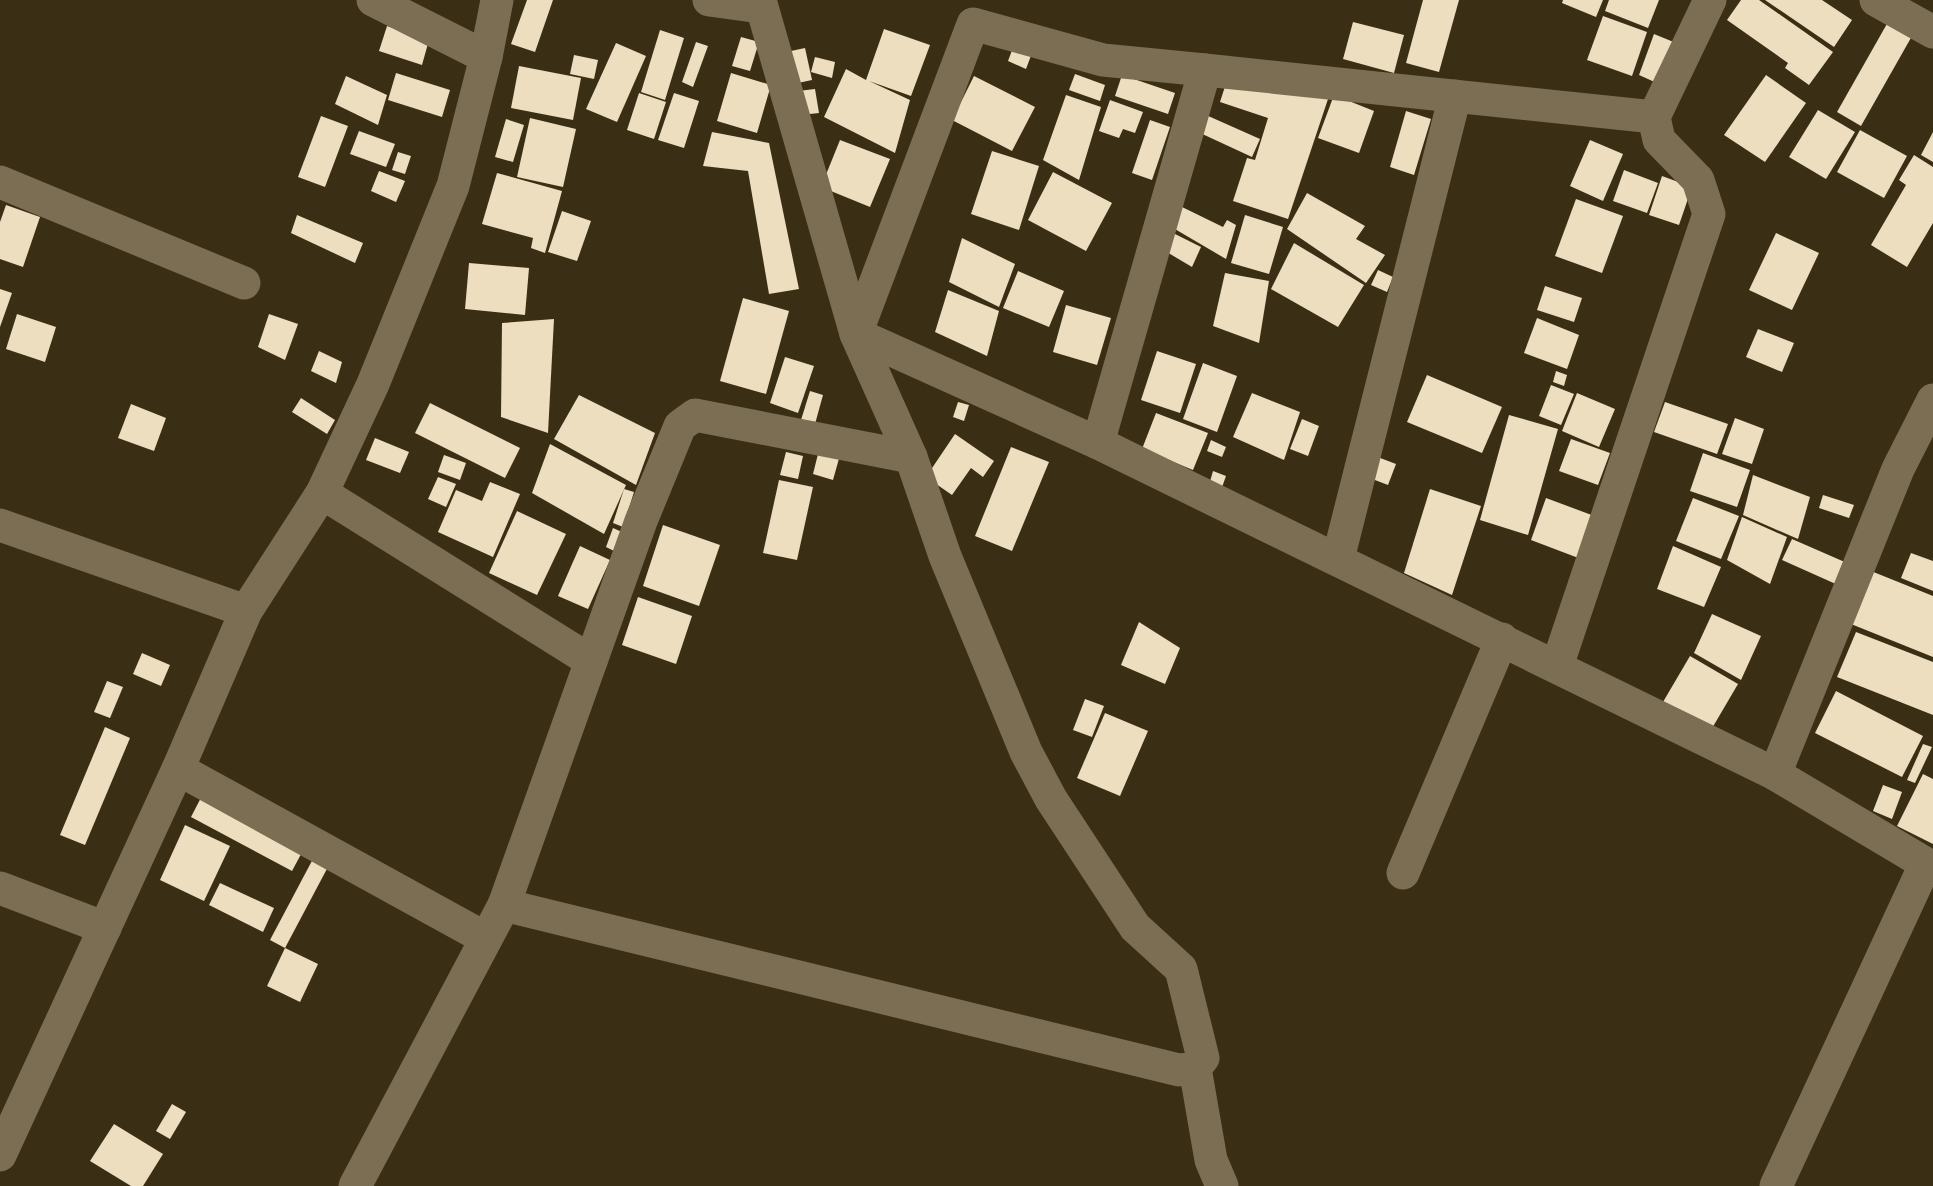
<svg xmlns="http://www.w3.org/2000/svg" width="1933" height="1186" font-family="Jost,sans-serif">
	<rect width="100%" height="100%" fill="#3a2e15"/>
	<g fill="#ecdebf">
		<path d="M527,0H553L535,52L511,44Z"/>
		<path d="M1423,0H1459L1439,72L1406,63Z"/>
		<path d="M1563,0H1603L1596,17L1562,3Z"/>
		<path d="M1609,0H1659L1648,28L1605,11Z"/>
		<path d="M1741,0H1759L1833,52L1809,85L1785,68L1788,63L1727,20Z"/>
		<path d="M1765,0H1822L1852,20L1834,47Z"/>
		<path d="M1603,16L1647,32L1632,76L1587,60Z"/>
		<path d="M1353,22L1404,35L1394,73L1343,59Z"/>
		<path d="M1888,22L1912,36L1861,126L1837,112Z"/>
		<path d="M387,26L429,40L422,65L379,51Z"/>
		<path d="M884,29L930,45L911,96L869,81L910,100L895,153L824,117L846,69L866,80Z"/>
		<path d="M660,30L684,38L665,100L641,92Z"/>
		<path d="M1654,34L1676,43L1659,84L1639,75Z"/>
		<path d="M741,37L759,42L750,71L732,66Z"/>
		<path d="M696,42L708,46L693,87L682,82Z"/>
		<path d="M616,43L646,56L617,122L586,109Z"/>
		<path d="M1014,45L1032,53L1026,69L1008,61Z"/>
		<path d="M805,48L812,80L798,83L791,51Z"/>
		<path d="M574,55L598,60L594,79L570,74Z"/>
		<path d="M815,57L835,62L832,78L811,72Z"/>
		<path d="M519,66L581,78L573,120L511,108Z"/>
		<path d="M396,73L450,90L442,117L388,100Z"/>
		<path d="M731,73L771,85L757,133L717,121Z"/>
		<path d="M1075,74L1105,85L1100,101L1069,90Z"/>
		<path d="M1229,74L1332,87L1288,219L1233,201L1247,158L1255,160L1268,118L1220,102Z"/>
		<path d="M1122,75L1175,93L1168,114L1115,96Z"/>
		<path d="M1766,75L1806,103L1765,162L1724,135Z"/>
		<path d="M346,76L387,95L378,125L335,104Z"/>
		<path d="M974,76L1035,107L1012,151L952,120Z"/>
		<path d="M815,89L819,113L801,115L798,91Z"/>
		<path d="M639,93L666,102L654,139L627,130Z"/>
		<path d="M674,93L699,101L684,148L658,140Z"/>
		<path d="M1066,95L1101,107L1079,180L1043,160Z"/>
		<path d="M1334,95L1374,111L1359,153L1318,138Z"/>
		<path d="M1110,100L1143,112L1135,133L1123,129L1119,138L1099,131Z"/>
		<path d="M1818,110L1855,132L1826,179L1789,157Z"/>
		<path d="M1406,111L1431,119L1414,175L1390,167Z"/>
		<path d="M1206,115L1260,139L1252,157L1198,132Z"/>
		<path d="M321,116L348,126L325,187L298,177Z"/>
		<path d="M530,118L576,129L563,187L517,177Z"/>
		<path d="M506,119L524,125L513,162L495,157Z"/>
		<path d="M1150,120L1170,127L1152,180L1132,173Z"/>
		<path d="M1860,130L1907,156L1884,198L1837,172Z"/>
		<path d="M359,131L395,144L386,167L350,154Z"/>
		<path d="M712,132L769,143L799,289L769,294L748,171L703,166Z"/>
		<path d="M1933,132V162L1921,155Z"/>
		<path d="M840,140L890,159L870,207L821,187Z"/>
		<path d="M1590,140L1623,154L1603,201L1570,186Z"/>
		<path d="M992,151L1039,166L1019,230L971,214Z"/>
		<path d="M398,152L411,156L405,174L392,170Z"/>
		<path d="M1914,155L1933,167V223L1907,267L1871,245L1906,185L1899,180Z"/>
		<path d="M1624,170L1658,183L1647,213L1613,201Z"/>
		<path d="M379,171L405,181L396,202L371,191Z"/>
		<path d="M1053,172L1112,203L1086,251L1028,220Z"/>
		<path d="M497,173L562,191L545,253L531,248L533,238L482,224Z"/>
		<path d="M1662,176L1692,187L1679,225L1649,215Z"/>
		<path d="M1307,193L1365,226L1356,239L1385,255L1366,283L1287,229Z"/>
		<path d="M1576,199L1623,216L1602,273L1555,256Z"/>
		<path d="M6,205L40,217L23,267L0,259V222Z"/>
		<path d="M1180,206L1223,227L1227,220L1236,225L1226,259L1168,225Z"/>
		<path d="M562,211L591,221L577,261L548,252Z"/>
		<path d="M297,215L363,243L355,263L291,233Z"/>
		<path d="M1245,215L1283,227L1269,274L1231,263Z"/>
		<path d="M1169,231L1201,247L1192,267L1160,248Z"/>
		<path d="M1776,233L1819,253L1792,310L1749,290Z"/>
		<path d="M962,238L1015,264L999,307L949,282Z"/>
		<path d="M1294,243L1364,285L1338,327L1271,289Z"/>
		<path d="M469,263L529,268L525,315L465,309Z"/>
		<path d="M1378,270L1393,277L1387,292L1371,285Z"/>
		<path d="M1018,271L1064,291L1049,327L1003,308Z"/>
		<path d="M1225,273L1269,281L1259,343L1213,326Z"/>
		<path d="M1545,286L1582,298L1574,322L1537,310Z"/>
		<path d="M0,289L12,293L0,327Z"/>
		<path d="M948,290L999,311L987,356L935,332Z"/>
		<path d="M743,298L789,311L766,394L720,381Z"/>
		<path d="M1066,305L1111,318L1097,365L1053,352Z"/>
		<path d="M17,314L56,327L45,362L6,349Z"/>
		<path d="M269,314L298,324L285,360L258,347Z"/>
		<path d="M1537,318L1579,335L1567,369L1524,353Z"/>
		<path d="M554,319L548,433L501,417L502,323Z"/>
		<path d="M1758,329L1794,343L1782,372L1746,357Z"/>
		<path d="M319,351L342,362L336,383L311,371Z"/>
		<path d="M1157,351L1196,364L1180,413L1141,400Z"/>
		<path d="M785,357L814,366L798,413L770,403Z"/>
		<path d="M1203,363L1237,376L1217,432L1183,419Z"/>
		<path d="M1556,371L1567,375L1564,386L1553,382Z"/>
		<path d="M1427,375L1502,407L1482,453L1407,422Z"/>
		<path d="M1551,385L1574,394L1561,425L1539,416Z"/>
		<path d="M810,391L823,395L815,424L801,420Z"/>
		<path d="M1252,393L1300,412L1284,460L1233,437Z"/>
		<path d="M1577,393L1615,409L1599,447L1562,431Z"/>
		<path d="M579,395L655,433L636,485L554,439Z"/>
		<path d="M301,398L335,420L327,434L292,412Z"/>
		<path d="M958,402L969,405L964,421L953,417Z"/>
		<path d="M1665,402L1728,424L1717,454L1654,432Z"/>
		<path d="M430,403L520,448L505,478L415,433Z"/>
		<path d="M131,404L166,418L154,451L118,438Z"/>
		<path d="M1156,413L1208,433L1193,470L1142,449Z"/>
		<path d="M1509,415L1558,429L1528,535L1480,520Z"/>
		<path d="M1735,418L1764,429L1752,464L1722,454Z"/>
		<path d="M1302,419L1319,426L1308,456L1290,449Z"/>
		<path d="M955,434L994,461L983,477L971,468L952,495L926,477Z"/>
		<path d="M375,438L409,452L400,473L366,460Z"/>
		<path d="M1571,439L1610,453L1598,485L1559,471Z"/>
		<path d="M1211,440L1226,447L1222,457L1207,451Z"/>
		<path d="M550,444L626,485L604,534L532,493Z"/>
		<path d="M1011,447L1049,462L1012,551L975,536Z"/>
		<path d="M819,450L840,455L833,480L813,474Z"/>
		<path d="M786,452L803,456L798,479L780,475Z"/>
		<path d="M1703,453L1750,470L1737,507L1690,491Z"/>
		<path d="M444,455L466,463L460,480L438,472Z"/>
		<path d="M1375,456L1396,464L1388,485L1367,477Z"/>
		<path d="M1213,471L1226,476L1221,490L1209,485Z"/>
		<path d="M1753,475L1810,497L1798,539L1743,515Z"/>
		<path d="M438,477L456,484L446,507L428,499Z"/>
		<path d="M779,480L813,487L797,560L763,553Z"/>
		<path d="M490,482L520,494L493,557L438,532L456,490L482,501Z"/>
		<path d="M624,489L634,492L623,527L613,523Z"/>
		<path d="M1430,489L1481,506L1452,595L1404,573Z"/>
		<path d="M1823,495L1854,505L1849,518L1819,508Z"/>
		<path d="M1546,498L1597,517L1581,559L1531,540Z"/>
		<path d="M1693,498L1739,516L1721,559L1676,541Z"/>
		<path d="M517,511L566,534L537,595L489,573Z"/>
		<path d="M1742,517L1787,537L1770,584L1727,560Z"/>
		<path d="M663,525L720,545L699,606L643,586Z"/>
		<path d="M613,528L622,532L614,551L606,547Z"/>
		<path d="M1792,539L1847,563L1838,585L1782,560Z"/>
		<path d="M580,546L610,560L588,609L558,596Z"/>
		<path d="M1673,546L1721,567L1704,607L1657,589Z"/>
		<path d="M1911,553L1933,561V591L1901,578Z"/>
		<path d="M1871,571L1933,596V657L1851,624Z"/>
		<path d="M638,597L692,616L676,664L622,645Z"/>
		<path d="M1712,614L1761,636L1741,680L1694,653Z"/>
		<path d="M1139,622L1180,648L1165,684L1121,665Z"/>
		<path d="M1856,632L1933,662V715L1837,677Z"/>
		<path d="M142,653L170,665L161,686L133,674Z"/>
		<path d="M1690,656L1738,684L1711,730L1663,702Z"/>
		<path d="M107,681L123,687L110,718L94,712Z"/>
		<path d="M1836,691L1923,736L1902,777L1815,733Z"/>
		<path d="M1085,699L1104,706L1092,737L1073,730Z"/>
		<path d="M1105,713L1148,731L1120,796L1077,778Z"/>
		<path d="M105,727L130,738L85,845L60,835Z"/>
		<path d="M1923,744L1932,747L1915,783L1907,780Z"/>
		<path d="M1923,774L1933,779V844L1897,826Z"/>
		<path d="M1883,785L1902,792L1892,819L1873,811Z"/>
		<path d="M206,788L307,843L292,871L191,817Z"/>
		<path d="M185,825L230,846L204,901L160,880Z"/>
		<path d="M314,857L329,865L285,948L270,940Z"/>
		<path d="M220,883L274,908L263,932L209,905Z"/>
		<path d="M285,948L318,964L300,1002L267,986Z"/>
		<path d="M172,1104L186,1112L170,1139L156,1131Z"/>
		<path d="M114,1124L163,1154L143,1186H131L90,1161Z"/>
	</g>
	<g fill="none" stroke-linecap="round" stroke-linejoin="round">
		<g stroke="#7b6e53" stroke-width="33">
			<path d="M373,0L486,57"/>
			<path d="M709,0L760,7"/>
			<path d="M760,0L856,334L1098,443"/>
			<path d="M1876,0L1933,32"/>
			<path d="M1205,70L1654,117"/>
			<path d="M0,182L244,283"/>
			<path d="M322,493L591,661"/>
			<path d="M0,525L246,611"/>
			<path d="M1338,559L1455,96"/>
			<path d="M1557,666L1709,214L1698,180L1659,140L1654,117L1710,0"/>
			<path d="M178,769L485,938"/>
			<path d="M1775,774L1898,469L1933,400"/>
			<path d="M1403,873L1502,639"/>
			<path d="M0,888L105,928"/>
			<path d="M504,905L1179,1070L1195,1068L1203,1058L1181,969L1135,927L1051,799L1026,752L945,556L911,457L856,334L973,24L1103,60L1205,70L1098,443L1775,774L1933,868"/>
			<path d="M1195,1068L1211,1160L1222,1186"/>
			<path d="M0,1155L178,769L246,611L322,493L373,384L453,186L486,57L497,0"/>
			<path d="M355,1186L504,905L641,521L680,426L695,415L911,457"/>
			<path d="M1776,1186L1925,865"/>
		</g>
	</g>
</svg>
